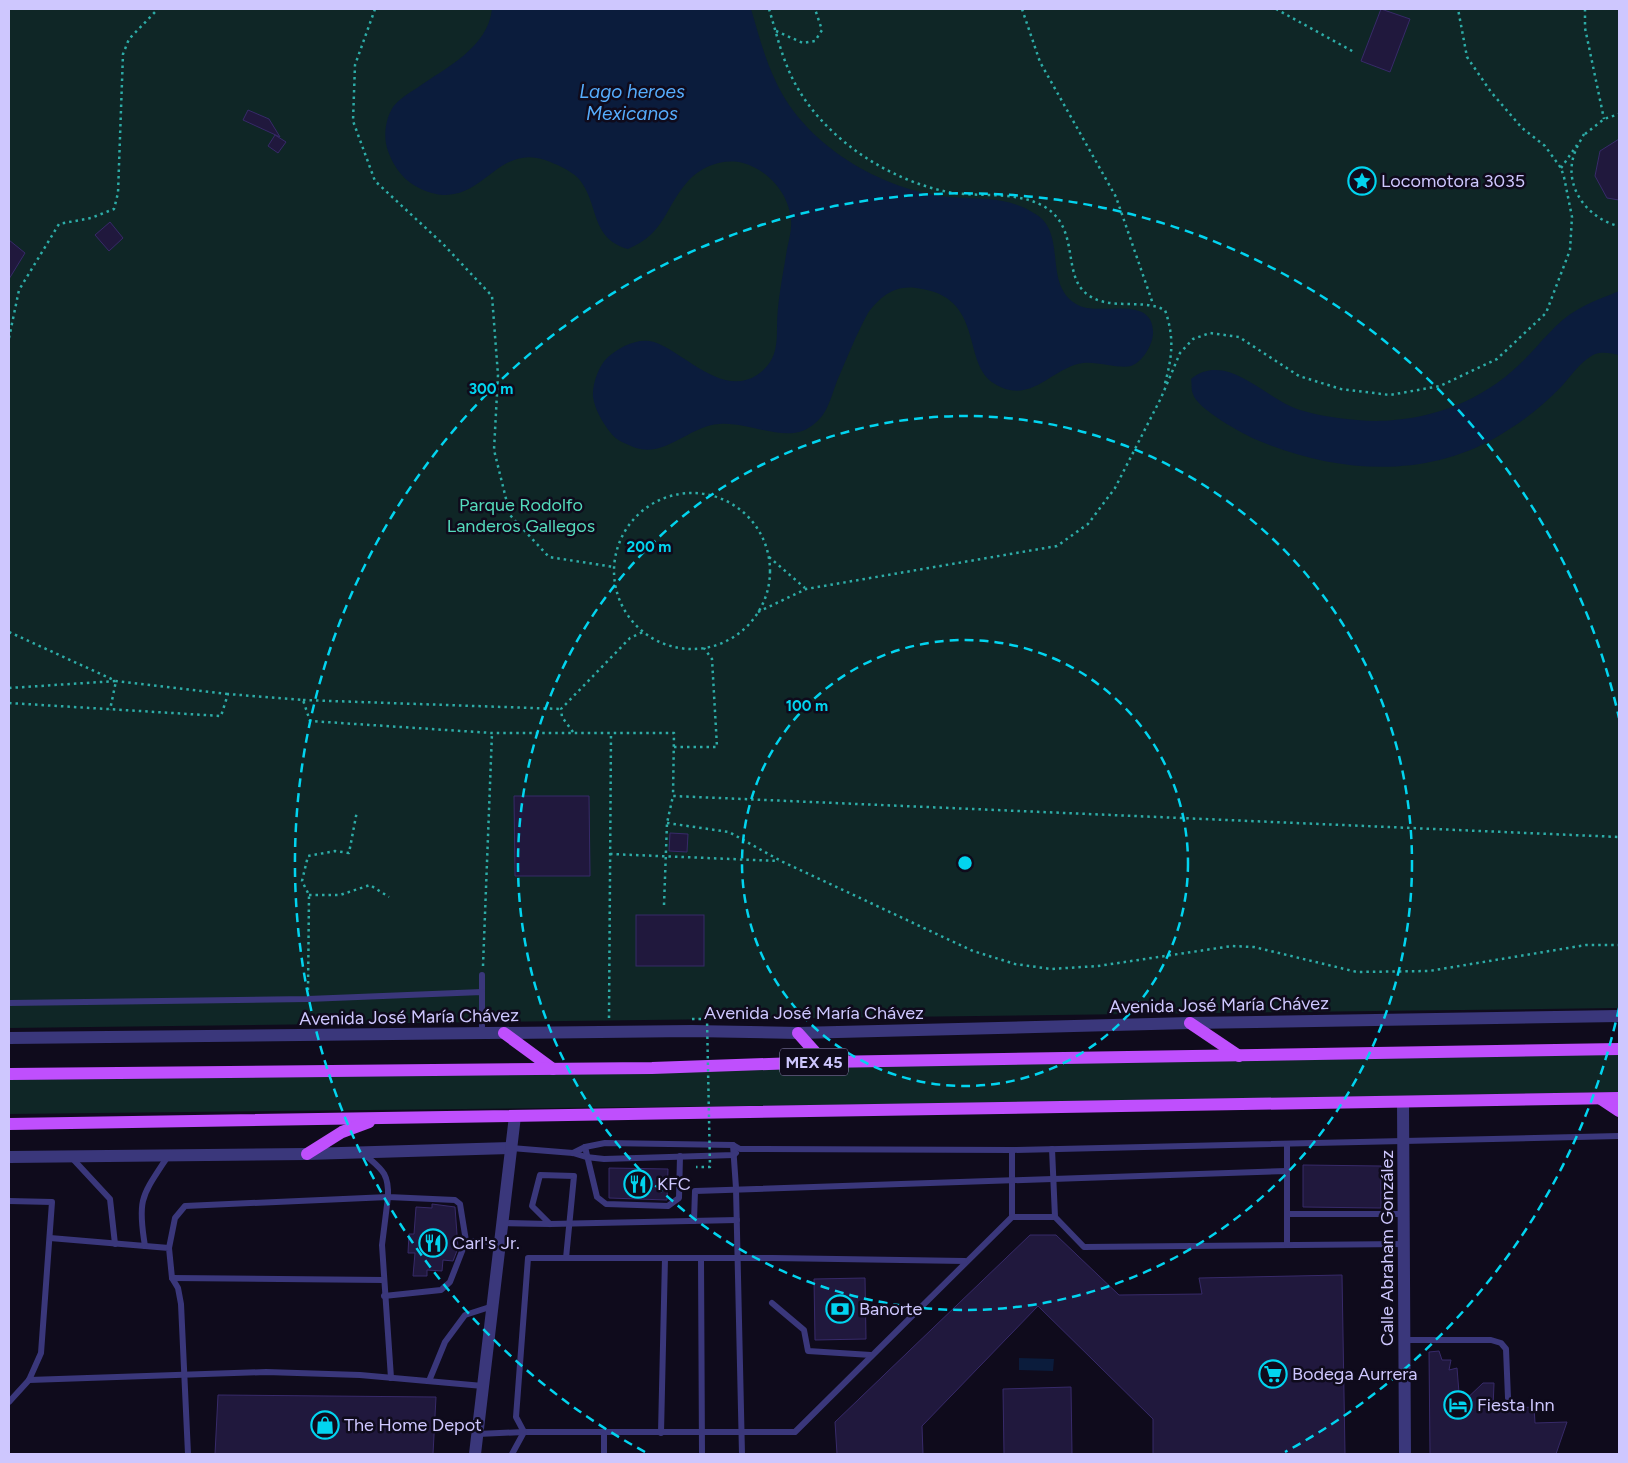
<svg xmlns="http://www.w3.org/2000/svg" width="1628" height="1463" font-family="Figtree,sans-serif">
	<rect width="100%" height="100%" fill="#0f0b1c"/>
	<g fill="#0f2626">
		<path d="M9,9H1619V1008L9,1028Z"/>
		<path d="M1619,1054V1092L921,1104L9,1114V1078Z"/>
	</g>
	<g fill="#0b1c3c">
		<path d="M492,9H751C758,33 765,59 776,82C805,145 881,190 949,197C982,200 1006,195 1037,215C1067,235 1043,284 1076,304C1097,318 1151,293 1153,331C1154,343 1143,362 1131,366C1119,369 1097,361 1083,363C1052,367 1031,406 995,384C960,364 987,296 916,288C894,285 880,297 868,313C856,335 847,358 837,381C833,391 830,404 824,413C821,418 815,424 810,427C786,444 748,421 719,424C688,426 663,461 631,446C622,442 616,440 610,432C603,423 595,410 593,397C592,384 599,365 608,357C620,347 638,337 654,342C684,352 722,398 757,375C775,363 777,348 777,328C777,301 783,275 787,249C789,240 792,229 791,220C789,193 768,170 743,163C724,158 702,166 689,180C665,206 666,233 628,249C589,238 600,203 578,178C570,170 556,164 545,160C493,142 480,216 421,189C405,182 394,168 388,151C383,137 385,120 393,107C398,100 409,93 417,88C445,68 488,48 492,9Z"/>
		<path d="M1619,291V355C1612,353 1600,351 1593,355C1579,363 1572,375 1561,387C1542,407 1519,424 1495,438C1421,480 1333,472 1257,440C1243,434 1197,409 1193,394C1191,390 1192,384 1191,379C1227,350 1266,400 1300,410C1326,418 1367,423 1394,420C1444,416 1490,395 1525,359C1541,343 1557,321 1577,310C1590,302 1605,297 1619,291Z"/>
		<path d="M1019,1358L1054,1359L1053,1371L1019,1370Z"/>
	</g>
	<g fill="#20183d" stroke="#372a69">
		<path d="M1381,9L1410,19L1390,72L1361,61Z"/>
		<path d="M248,110L269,119L280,137L243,120Z"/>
		<path d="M275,135L286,142L278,153L268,146Z"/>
		<path d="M1619,139V200L1607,198L1595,176L1600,151Z"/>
		<path d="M110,222L123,238L109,251L95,235Z"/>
		<path d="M9,240L25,253L9,279Z"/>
		<path d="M514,796H589L590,876H515Z"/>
		<path d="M670,833L688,834L687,852L669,851Z"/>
		<rect x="636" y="915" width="68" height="51"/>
		<path d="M1303,1165L1381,1166V1208L1303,1207Z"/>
		<path d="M609,1168L668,1169L667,1200L609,1198Z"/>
		<path d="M432,1204L455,1207L458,1248L453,1261L443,1260L442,1271L427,1270V1276H413L415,1253H408L409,1234H414L416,1207L432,1208Z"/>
		<path d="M1030,1235H1056L1119,1295L1202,1294L1199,1278L1342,1275L1345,1454H1153V1419L1038,1306L922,1426L923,1454H837L835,1422Z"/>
		<path d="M865,1278L866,1339L815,1340L814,1279Z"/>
		<path d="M1439,1351L1442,1360H1451L1449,1370L1457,1368L1460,1405L1483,1383H1494L1493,1409L1534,1407L1535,1423L1567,1422L1556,1454H1430L1429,1352Z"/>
		<path d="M1071,1387L1072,1454H1004L1003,1389Z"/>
		<path d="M218,1395L436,1397L433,1454H215Z"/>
	</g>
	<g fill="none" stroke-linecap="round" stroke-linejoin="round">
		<g stroke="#2daca7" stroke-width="2.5" stroke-dasharray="2.5 4" stroke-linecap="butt">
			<path d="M375,9L355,65L353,121L375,181L443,244L492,296L498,375L494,450L510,515L549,557L614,567"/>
			<path d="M769,9C777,35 783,63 797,87C827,140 889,180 948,192C980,198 1016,190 1045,207C1081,229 1061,276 1088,295C1111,311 1141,298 1165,310C1175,339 1172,358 1164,387"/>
			<path d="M1022,9L1040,62L1116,197L1153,304"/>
			<path d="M1276,9L1354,52"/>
			<path d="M1585,9V28L1604,119"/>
			<path d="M776,31L803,43L815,41L822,30L815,9"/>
			<path d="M1584,134C1581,140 1577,146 1575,152C1562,185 1587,219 1619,226"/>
			<path d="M1585,134L1604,119L1619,114"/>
			<path d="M1561,168L1577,145"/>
			<path d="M9,338L19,290L59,224L91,218L114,209L118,193L123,54L129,39L158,9"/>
			<circle cx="692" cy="571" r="78"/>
			<path d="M769,557L805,588"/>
			<path d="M758,612L806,589L1057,546L1088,524L1115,488L1161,398L1180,353L1193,339L1210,333L1239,337L1299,376L1341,389L1390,395L1440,386L1497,359L1546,313L1570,250L1572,217L1564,177L1561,168L1545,146L1522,128L1491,92L1467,57L1458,9"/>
			<path d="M9,632L116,681L228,694"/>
			<path d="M9,688L116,681L110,710"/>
			<path d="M303,700L561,709"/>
			<path d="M9,703L221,716L228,694L303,700L310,721L492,733H674L673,796L1619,837"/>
			<path d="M573,732L562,717L561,709L630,638L643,632"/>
			<path d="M674,747H717L712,659L704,648"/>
			<path d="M667,823L729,832L781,861L973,951L1015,964L1051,969L1098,966L1232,946L1254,947L1357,972L1429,971L1586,945H1619"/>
			<path d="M610,854L779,861"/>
			<path d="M309,895H340L370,885L389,897"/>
			<path d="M664,905L667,823L673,796"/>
			<path d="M483,966L492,733"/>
			<path d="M308,990L309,895L302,881L308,856L335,851L349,853L357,811"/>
			<path d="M609,1018L611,733"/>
		</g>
		<g stroke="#3a377b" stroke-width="6">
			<path d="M482,992V975"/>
			<path d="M9,1003L308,999L482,992V1034"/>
			<path d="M733,1145L736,1188L742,1454"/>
			<path d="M585,1147L597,1197L606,1204L668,1206L679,1198L680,1156"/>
			<path d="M511,1148L573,1153L586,1157L604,1159L734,1155L736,1153"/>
			<path d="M1052,1149L1055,1217L1084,1247L1404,1244"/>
			<path d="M573,1153L585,1147L605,1143L733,1145L740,1149L1012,1150L1619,1136"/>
			<path d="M364,1154C381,1169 389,1172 388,1197L455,1200L460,1204L466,1241L500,1242"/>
			<path d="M72,1158L110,1199L115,1244"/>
			<path d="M1287,1171V1145"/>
			<path d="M9,1201L52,1202L41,1353L29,1380L9,1402"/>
			<path d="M1287,1214H1404"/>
			<path d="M1012,1217V1150"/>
			<path d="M694,1221L695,1191L1287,1171V1245"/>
			<path d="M502,1223L550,1224L737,1220"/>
			<path d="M550,1224L532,1206L540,1175L574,1176L566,1258"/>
			<path d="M50,1238L169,1248L172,1278L178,1288L181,1304L188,1454"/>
			<path d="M145,1246C137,1198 142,1196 168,1156"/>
			<path d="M169,1248L175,1218L185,1206L388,1197L382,1245L391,1378"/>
			<path d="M701,1258L702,1454"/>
			<path d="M172,1278L384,1280"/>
			<path d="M384,1296L441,1290L450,1282L466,1241"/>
			<path d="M772,1303L804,1330L808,1351L871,1355"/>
			<path d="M1404,1340H1491L1501,1343L1506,1349L1508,1398"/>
			<path d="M29,1380L266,1372L360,1375L483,1386"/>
			<path d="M429,1381L445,1342L465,1315L493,1306"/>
			<path d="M604,1433V1454"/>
			<path d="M661,1433L665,1258"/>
			<path d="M478,1434L524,1432H795L1012,1217H1055"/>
			<path d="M512,1454L524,1432L516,1417L528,1258H773L965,1261"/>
		</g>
		<g stroke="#3a377b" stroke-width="12">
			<path d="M1403,1102L1405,1454"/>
			<path d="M9,1157L307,1154L511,1148"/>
			<path d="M475,1454L515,1116"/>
		</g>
		<path stroke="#3a377b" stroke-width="12" d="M9,1038L692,1031L798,1033L1190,1023L1619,1016"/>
		<g stroke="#bf4ffd" stroke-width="12">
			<path d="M1190,1023L1239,1056"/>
			<path d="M504,1033L553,1069"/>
			<path d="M798,1033L824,1062"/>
			<path d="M9,1074L652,1068L824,1062L1619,1049"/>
			<path d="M1601,1099L1619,1111"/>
			<path d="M9,1124L1619,1098"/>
			<path d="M307,1154L342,1132L369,1122"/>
		</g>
		<path stroke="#2daca7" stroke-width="2.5" stroke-dasharray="2.5 4" stroke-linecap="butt" d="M692,1019H707L710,1167H696"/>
	</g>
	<g fill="none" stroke="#02d4ef" stroke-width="2.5" stroke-dasharray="9 6">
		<circle cx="965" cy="863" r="223"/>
		<circle cx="965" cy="863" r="447"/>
		<path d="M1619 1008A670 670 0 0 1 1285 1452M645 1452A670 670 0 1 1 1619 718"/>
	</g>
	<defs>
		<g id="sight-ring" transform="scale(1.4375)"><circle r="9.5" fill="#0f0b1c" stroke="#02d4ef" stroke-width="1.5"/><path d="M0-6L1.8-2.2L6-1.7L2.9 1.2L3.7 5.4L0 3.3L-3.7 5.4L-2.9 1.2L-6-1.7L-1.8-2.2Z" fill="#02d4ef"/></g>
		<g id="restaurant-ring" transform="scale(1.4375)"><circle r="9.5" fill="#0f0b1c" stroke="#02d4ef" stroke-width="1.5"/><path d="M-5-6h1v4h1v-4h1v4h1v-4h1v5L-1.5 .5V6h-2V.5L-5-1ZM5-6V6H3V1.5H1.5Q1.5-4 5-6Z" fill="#02d4ef"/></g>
		<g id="bank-ring" transform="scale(1.4375)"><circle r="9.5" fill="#0f0b1c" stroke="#02d4ef" stroke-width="1.5"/><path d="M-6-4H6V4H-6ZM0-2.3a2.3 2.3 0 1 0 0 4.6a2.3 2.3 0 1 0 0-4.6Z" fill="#02d4ef"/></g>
		<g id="supermarket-ring" transform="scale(1.4375)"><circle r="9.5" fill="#0f0b1c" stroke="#02d4ef" stroke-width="1.5"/><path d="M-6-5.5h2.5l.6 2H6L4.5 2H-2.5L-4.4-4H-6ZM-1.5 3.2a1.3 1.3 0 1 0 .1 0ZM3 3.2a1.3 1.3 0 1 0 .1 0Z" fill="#02d4ef"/></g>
		<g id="hotel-ring" transform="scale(1.4375)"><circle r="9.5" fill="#0f0b1c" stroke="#02d4ef" stroke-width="1.5"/><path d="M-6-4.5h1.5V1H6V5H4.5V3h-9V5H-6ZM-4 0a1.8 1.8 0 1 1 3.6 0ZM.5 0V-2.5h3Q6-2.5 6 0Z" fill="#02d4ef"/></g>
		<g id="shop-ring" transform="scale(1.4375)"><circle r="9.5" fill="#0f0b1c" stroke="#02d4ef" stroke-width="1.5"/><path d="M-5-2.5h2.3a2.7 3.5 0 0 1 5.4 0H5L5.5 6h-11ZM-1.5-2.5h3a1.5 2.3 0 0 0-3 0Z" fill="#02d4ef"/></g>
	</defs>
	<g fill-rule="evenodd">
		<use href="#sight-ring" x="1362" y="181"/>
		<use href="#restaurant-ring" x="638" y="1184"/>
		<use href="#restaurant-ring" x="433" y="1243"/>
		<use href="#bank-ring" x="840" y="1309"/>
		<use href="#supermarket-ring" x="1273" y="1374"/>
		<use href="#hotel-ring" x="1458" y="1405"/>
		<use href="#shop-ring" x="325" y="1425"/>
	</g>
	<g text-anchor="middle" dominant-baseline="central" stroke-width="5" stroke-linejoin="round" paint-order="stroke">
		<rect fill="#0f0b1c" stroke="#958fba" stroke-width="1" x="780" y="1048.5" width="68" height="27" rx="4"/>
		<g font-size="16" font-weight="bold" fill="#cec7fe">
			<text x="814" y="1062">MEX 45</text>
		</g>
		<g font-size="18" fill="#cec7fe" stroke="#0f0b1c" text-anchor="start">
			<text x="1381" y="181">Locomotora 3035</text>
			<text x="657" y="1184">KFC</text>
			<text x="452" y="1243">Carl's Jr.</text>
			<text x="859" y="1309">Banorte</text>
			<text x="1292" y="1374">Bodega Aurrera</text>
			<text x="1477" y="1405">Fiesta Inn</text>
			<text x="344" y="1425">The Home Depot</text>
		</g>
		<g font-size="18" fill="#55dcbd" stroke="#0f0b1c">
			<text x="521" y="505">Parque Rodolfo<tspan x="521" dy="21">Landeros Gallegos</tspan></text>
		</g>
		<g font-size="18" fill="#cec7fe" stroke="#0f0b1c">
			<text transform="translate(1219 1005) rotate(-1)">Avenida José María Chávez</text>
			<text x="814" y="1013">Avenida José María Chávez</text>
			<text transform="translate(409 1017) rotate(-1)">Avenida José María Chávez</text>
			<text transform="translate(1387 1248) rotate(-90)">Calle Abraham González</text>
		</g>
		<g font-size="19" font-style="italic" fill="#56adfd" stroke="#0f0b1c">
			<text x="632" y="91">Lago heroes<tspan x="632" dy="22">Mexicanos</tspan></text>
		</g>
	</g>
	<circle cx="965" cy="863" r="8" fill="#02d4ef" stroke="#0f0b1c" stroke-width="2.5"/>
	<g font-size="15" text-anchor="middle" font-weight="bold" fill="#02d4ef" stroke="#0f0b1c" stroke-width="5" stroke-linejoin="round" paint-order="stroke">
		<text x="491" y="394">300 m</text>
		<text x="649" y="552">200 m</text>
		<text x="807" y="711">100 m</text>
	</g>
	<rect width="1628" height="1463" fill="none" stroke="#cec7fe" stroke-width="20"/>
</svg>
